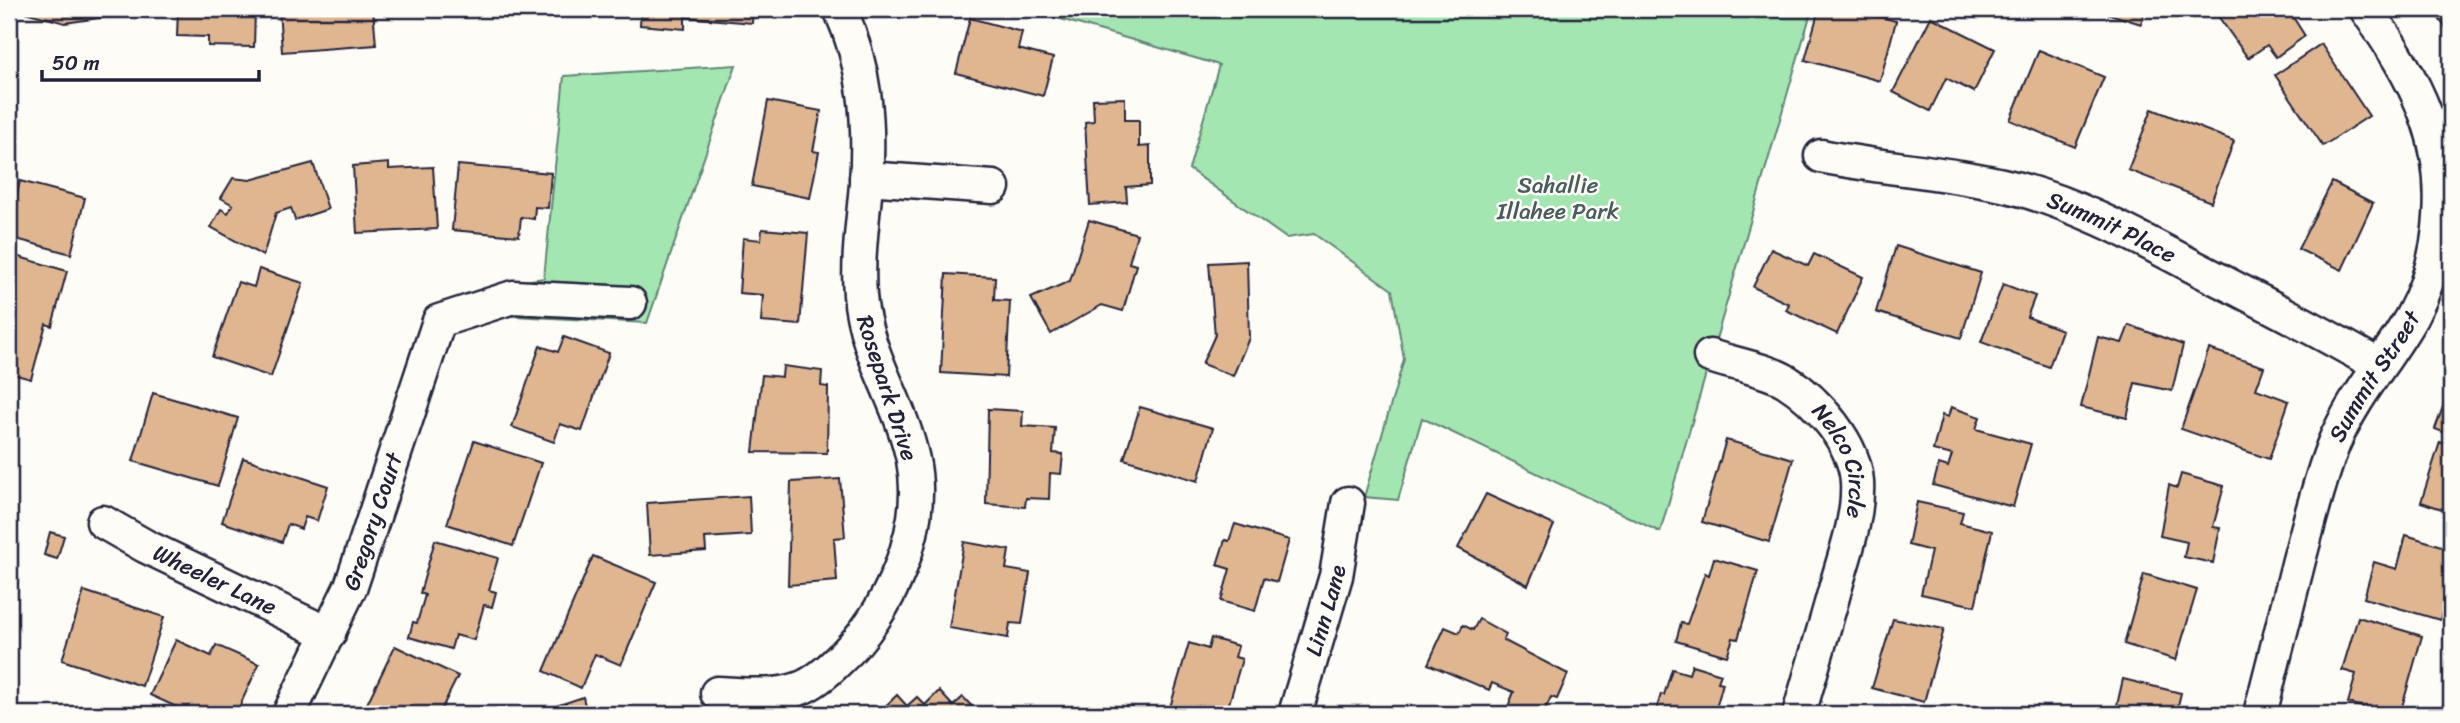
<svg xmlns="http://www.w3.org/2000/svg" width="2460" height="723" font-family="Sriracha,sans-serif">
	<rect width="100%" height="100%" fill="#fdfcf7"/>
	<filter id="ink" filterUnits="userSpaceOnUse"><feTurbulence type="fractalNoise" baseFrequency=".0143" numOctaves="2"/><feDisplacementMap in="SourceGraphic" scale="14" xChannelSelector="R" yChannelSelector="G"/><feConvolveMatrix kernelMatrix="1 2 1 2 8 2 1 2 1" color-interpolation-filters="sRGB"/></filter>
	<g filter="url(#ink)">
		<g fill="#a3e6b1" stroke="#628476" stroke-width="2">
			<path d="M1026,9H1812L1660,532L1422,418L1398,500L1364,497L1404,359L1392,290L1314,234L1286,238L1189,169L1219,65Z"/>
			<path d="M736,65L647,323L513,316L498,285L544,278L564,76Z"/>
		</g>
		<g fill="#e0b691" stroke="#22223b" stroke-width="2">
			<path d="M26,9H108L105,17L65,23L25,12Z"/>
			<path d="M178,9H255L254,47L208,46V37L177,36Z"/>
			<path d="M279,9H373L376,45L282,52Z"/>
			<path d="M434,9H489V12Z"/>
			<path d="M641,9H753L752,23L685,17V29L640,25Z"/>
			<path d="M1819,9H1851L1896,21L1880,81L1805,60Z"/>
			<path d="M2094,9H2145L2141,24Z"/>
			<path d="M2213,9H2288L2305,36L2276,57L2267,45L2248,58Z"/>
			<path d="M2447,9H2451V35L2437,16Z"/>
			<path d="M1931,17L1995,49L1974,92L1946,78L1930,111L1893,92Z"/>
			<path d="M970,18L1022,32L1018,49L1053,58L1043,96L956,73Z"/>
			<path d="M2321,44L2369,116L2323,146L2275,75Z"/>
			<path d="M2039,50L2104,77L2075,147L2010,120Z"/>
			<path d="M1125,98V120H1139V147L1150,146V185L1126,187L1127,202L1090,205L1085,122L1094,121L1093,99Z"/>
			<path d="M768,101L821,111L813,151L819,152L810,198L752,186Z"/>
			<path d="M2152,109L2234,141L2211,202L2128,170Z"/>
			<path d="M313,163L328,209L295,220L291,208L276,213L263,256L211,227L221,209L228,213L233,205L221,198L233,178L250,180Z"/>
			<path d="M389,163V169L433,167L437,229L357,233L353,166Z"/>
			<path d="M458,165L551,173L548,208L535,207L534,219L521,217L519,236L452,230Z"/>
			<path d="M20,181L85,198L71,254L9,237V226Z"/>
			<path d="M2332,182L2373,203L2342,270L2298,249Z"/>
			<path d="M1089,220L1137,234L1129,263L1136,265L1123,311L1102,305L1051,334L1031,298L1070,281Z"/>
			<path d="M762,229L808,233L800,325L761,322L763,295L739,293L743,238L761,240Z"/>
			<path d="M1896,246L1981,273L1961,338L1876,312Z"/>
			<path d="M1771,249L1808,266L1814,254L1863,277L1837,334L1786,310L1789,304L1753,287Z"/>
			<path d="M9,254L67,271L52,326L46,324L31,379L9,373Z"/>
			<path d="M1247,261L1249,338L1233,376L1202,364L1215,335L1209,263Z"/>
			<path d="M259,269L303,283L271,377L212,357L238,282L254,287Z"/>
			<path d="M946,274L995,277L994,300L1010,301L1006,377L941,373Z"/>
			<path d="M2003,284L2035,296L2027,317L2062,330L2049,367L1981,342Z"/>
			<path d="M2129,325L2183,345L2172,391L2135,383L2127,418L2081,407L2098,337L2122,343Z"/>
			<path d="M564,337L609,353L582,431L560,424L554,442L512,427L540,346L558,352Z"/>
			<path d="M2209,349L2264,367L2256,389L2289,401L2269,459L2181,429Z"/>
			<path d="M783,366L822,371L821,386L828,387L827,453L753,452L762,375L782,377Z"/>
			<path d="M153,393L238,418L218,486L133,461Z"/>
			<path d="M2448,393L2451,394V435L2435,429Z"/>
			<path d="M1140,407L1213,428L1198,481L1124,459Z"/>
			<path d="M1951,407L1980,417L1976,429L2031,444L2013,507L1933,485L1939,464L1948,467L1952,455L1933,450L1942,415L1948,417Z"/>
			<path d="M988,409L1023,411L1022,426L1055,428L1053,453L1063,454L1061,474L1050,473L1049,499L1026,498L1025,507L986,504Z"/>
			<path d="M1726,440L1793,459L1769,542L1702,522Z"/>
			<path d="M474,441L541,463L513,546L447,524Z"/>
			<path d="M2440,442L2451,446V512L2421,502Z"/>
			<path d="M243,458L328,486L317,521L305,517L301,529L288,524L282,542L222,522Z"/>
			<path d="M2181,474L2224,486L2213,527L2220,528L2213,563L2184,557L2187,542L2160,536L2169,485L2177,488Z"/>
			<path d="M840,479L845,537L834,538L837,581L788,585L791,482Z"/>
			<path d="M1486,494L1554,525L1528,585L1458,548Z"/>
			<path d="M749,496L751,535L705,538L706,551L650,555L647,503Z"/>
			<path d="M1917,502L1963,512L1960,523L1992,531L1975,606L1921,594L1931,551L1908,545Z"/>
			<path d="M1235,524L1289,540L1277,582L1264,578L1255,611L1221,601L1230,569L1217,565L1225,540L1229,541Z"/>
			<path d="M50,532L64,536L57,559L44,555Z"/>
			<path d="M2406,535L2451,549V582L2440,620L2364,598L2374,562L2397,569Z"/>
			<path d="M435,540L498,558L489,590L496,592L492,607L484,605L474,640L455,635L451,649L409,637L413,622L417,623L425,595L420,593Z"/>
			<path d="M964,542L1009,550L1006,569L1030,573L1022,624L1010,623L1008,638L949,628Z"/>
			<path d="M593,556L656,582L621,665L595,654L581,688L544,671Z"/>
			<path d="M1714,558L1758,571L1738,639L1733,638L1727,656L1676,641L1681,623L1687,624L1705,573L1709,575Z"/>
			<path d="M2144,574L2197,590L2176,660L2124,644Z"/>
			<path d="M84,591L164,617L142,686L62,660Z"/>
			<path d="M2358,617L2422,636L2400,714H2387L2348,703L2356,674L2342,670Z"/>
			<path d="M1479,619L1506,634L1503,640L1568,674L1557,699L1551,697L1543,714H1505L1514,692L1492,683L1489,690L1428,664L1445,627L1459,633L1463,625L1473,630Z"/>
			<path d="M1893,619L1944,629L1924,702L1872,688Z"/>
			<path d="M1211,638L1238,646L1235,657L1242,659L1226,714L1208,710L1207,714H1168L1189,643L1208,649Z"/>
			<path d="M176,640L211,656L216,645L259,664L236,714H192L150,695Z"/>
			<path d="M395,646L458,676L439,714H362Z"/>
			<path d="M1692,665L1721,674L1718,682L1723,683L1715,712L1709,711L1708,714H1655L1661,694L1664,695L1672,669L1689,674Z"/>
			<path d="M2123,679L2181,693L2176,714H2115Z"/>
			<path d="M939,691L953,706L963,697L979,714H877L897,695L907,706L917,697L925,705Z"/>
			<path d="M583,697L587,714H538V712Z"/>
		</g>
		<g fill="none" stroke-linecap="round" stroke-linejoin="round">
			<g stroke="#22223b" stroke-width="37">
				<g id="minor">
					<path id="s1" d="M1821,156C1885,169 1951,172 2015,188C2080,205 2141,239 2200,270C2260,301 2320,331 2378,365"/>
					<path d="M866,178L993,187"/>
					<path id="s2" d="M1710,356C1731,363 1768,370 1786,381C1817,400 1855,444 1857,482C1859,517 1845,553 1836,586C1824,629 1811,672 1799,714"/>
					<path id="s3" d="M103,522L145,546L329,634"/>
					<path d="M717,693C745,694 775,698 801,688C816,682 828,671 839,660C889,614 927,529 913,460C901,402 865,355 860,295C857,258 863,221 866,184C870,121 866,67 840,9"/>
					<path id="s4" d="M289,714L351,586L439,321L513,297L630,303"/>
					<path id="s5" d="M1295,714L1336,576L1348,503"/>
					<path id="s6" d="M2260,714C2273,663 2286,611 2299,560C2310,520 2319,481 2334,443C2354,396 2387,360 2412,316C2444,257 2450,179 2426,115C2412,77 2389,42 2366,9"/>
				</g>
			</g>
			<use href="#minor" stroke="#fdfcf7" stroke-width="32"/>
		</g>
	</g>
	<g text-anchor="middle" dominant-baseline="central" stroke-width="5" stroke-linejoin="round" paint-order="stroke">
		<g font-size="23" fill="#495d5e" stroke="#fdfcf7">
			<text x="1558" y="185">Sahallie<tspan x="1558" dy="26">Illahee Park</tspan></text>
		</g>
		<g font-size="23" fill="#22223b" stroke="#fdfcf7">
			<text stroke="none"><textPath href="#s1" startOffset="301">Summit Place</textPath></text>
			<text stroke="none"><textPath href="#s6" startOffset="359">Summit Street</textPath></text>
			<text transform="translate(887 388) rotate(72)">Rosepark Drive</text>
			<text stroke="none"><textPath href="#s2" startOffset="182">Nelco Circle</textPath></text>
			<text stroke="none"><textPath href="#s4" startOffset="210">Gregory Court</textPath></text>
			<text stroke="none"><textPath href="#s3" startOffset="126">Wheeler Lane</textPath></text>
			<text stroke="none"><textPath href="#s5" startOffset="108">Linn Lane</textPath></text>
		</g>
	</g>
	<rect width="2460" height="723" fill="none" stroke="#fdfcf7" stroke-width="35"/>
	<rect x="18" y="18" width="2425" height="688" fill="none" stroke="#22223b" stroke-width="2.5" filter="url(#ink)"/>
	<path d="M42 70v10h217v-10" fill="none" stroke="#22223b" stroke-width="3.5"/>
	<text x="52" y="70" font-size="21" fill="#22223b" stroke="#fdfcf7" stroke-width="5" paint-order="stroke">50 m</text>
</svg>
